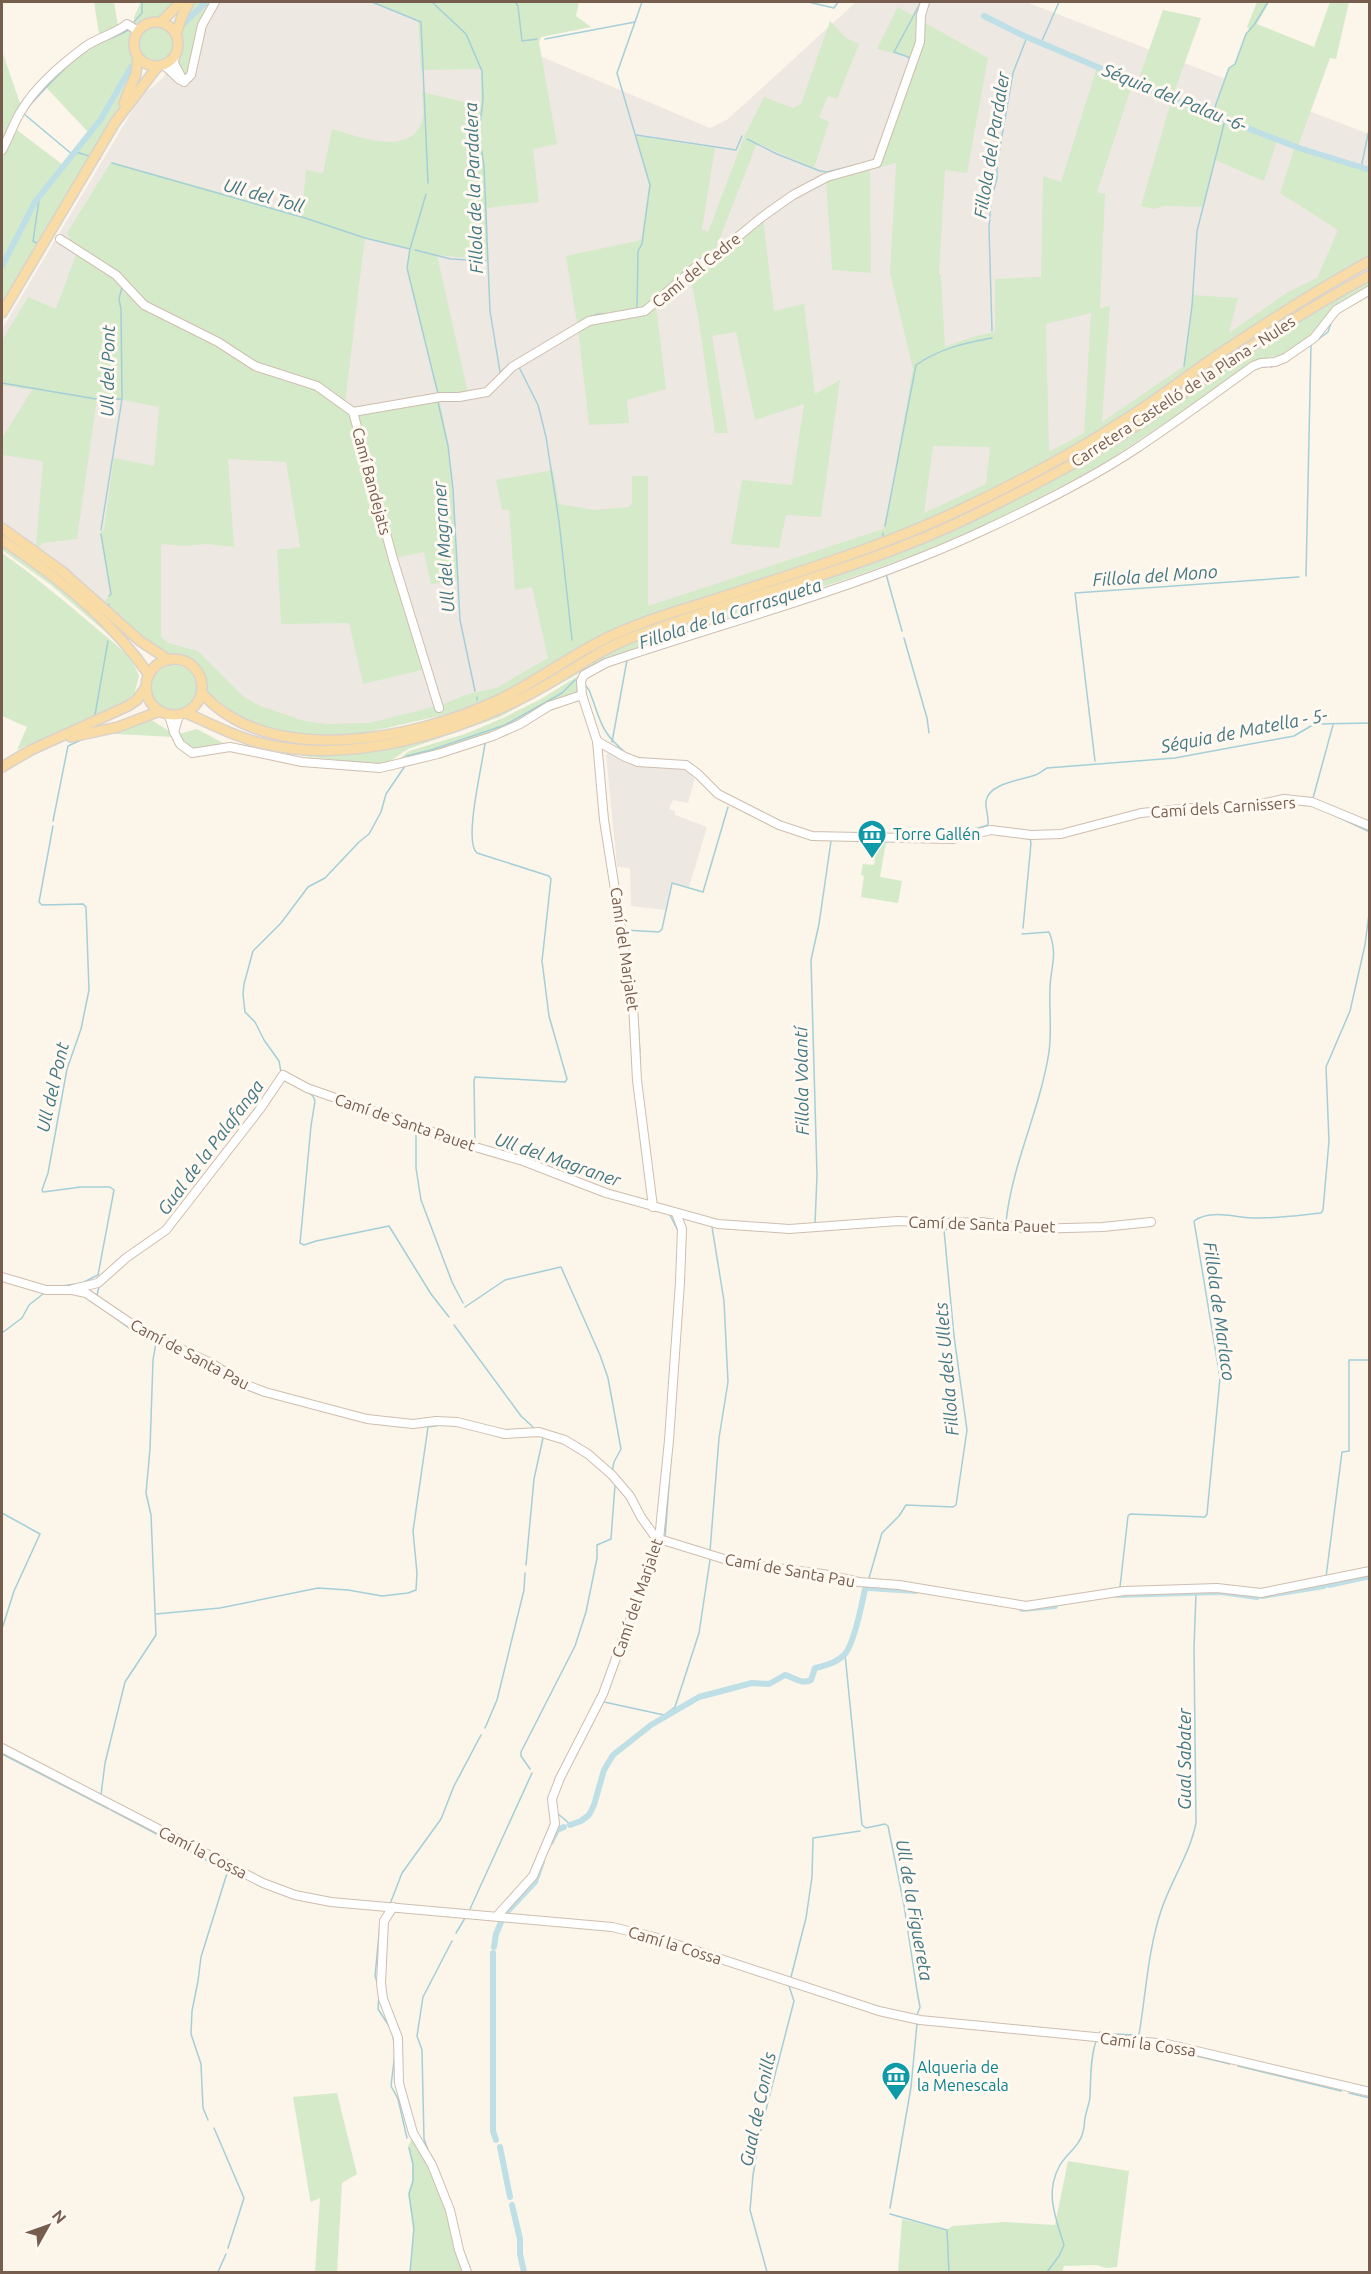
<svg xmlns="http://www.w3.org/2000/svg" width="1371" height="2274" font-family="Ubuntu,sans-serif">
	<rect width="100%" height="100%" fill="#fcf5ea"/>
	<g fill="#eee8e3">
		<path d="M194,2H412L710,128L728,119L856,2H1026L1369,134V256L1304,294L1127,413L923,521L637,618L589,639L507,690L368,731L275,729L205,676L200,665L190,658L148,641L76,575L2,521V329L141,96L162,79L183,49Z"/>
		<path d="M609,753L625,763L642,767L684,768L695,778L688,803L673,800L669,809L675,811V815L707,827L689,887L671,882L665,910L631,906L630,868L617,867L606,755Z"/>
	</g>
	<g fill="#d5eac8" fill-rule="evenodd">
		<path d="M94,2H114L119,32L128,29L131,31V49L135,59L131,81L118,109L2,303V51L21,106L13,127L63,165L88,132L44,85L69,62L100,40Z"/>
		<path d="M141,2H179L162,18L149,19L135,25L134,17Z"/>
		<path d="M192,2H219L207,22L193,76L184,75L178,69L177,57L181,46L180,31Z"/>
		<path d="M371,2H579L576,16L591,27L541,37L539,42L557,144L533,149L539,202L487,208L488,260L437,255L468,393L438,394L407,268L410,249L365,237L345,403L325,389L254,363L161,312L136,296L73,245L67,233L111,162L302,215L306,170L323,173L332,129C357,136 410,158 422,121C425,112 422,101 422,92L481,106V69L421,70L418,20Z"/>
		<path d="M1257,2H1269L1257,24L1314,47L1330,2H1349L1336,59L1330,58L1298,146L1369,169V255L1312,290L1107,426L1006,482L910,528L849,551L620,626L578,647L504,693L452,713L352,736H308L265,727L235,714L208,692L204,676L197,665L185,658L164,653L140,637L105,602L110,593L100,534L104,529L114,458L154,466L159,407L123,400L97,399L77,539L43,543L38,548L36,546L43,461L2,455V438L32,390L2,385V340L28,297L56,309L77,252L114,276L132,296L237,356L307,383L351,413L439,398L449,446L459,581L431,584L424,552L395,558L426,669L363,684L349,623L281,624L277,549H289L300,547L286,462L228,459L234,547L207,544L184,546L161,544V637L168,643L198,651L244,697L258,705L304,721L327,724L369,723L441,705L468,694L496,688L548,658L532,587L515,590L509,510H502L496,480L553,470L559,504L595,510L629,507L632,503V476H648V606L883,529L890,500L913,369L890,273L896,163L874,169L912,58L877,49L898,7L912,15L919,3L921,4L920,20L988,58L967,173L945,170L939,274L941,275L945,347L972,337L995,332V279L1041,277L1043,176L1061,182L1097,67L1133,82L1097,192L1105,194L1100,308L1110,306L1102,422L1184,366L1193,295L1238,298L1229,333L1288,292L1317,278L1338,230L1280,193L1295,147L1277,141L1264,181L1215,160L1203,207L1164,206L1154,209L1141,206L1172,98L1213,114L1229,68L1235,64L1246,34L1250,30L1247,27ZM1091,313L1084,433L1049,452L1046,324ZM933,446L990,447L986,484L924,513Z"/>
		<path d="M1163,10L1201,18L1172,98L1137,84Z"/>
		<path d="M830,21L846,38L859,44L837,99L828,96L819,117L829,122L814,168L757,143L714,253L656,304L666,389L627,400L629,423L589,425L578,329L566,256L641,240L649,184L636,136L715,148L702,229L708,232L745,135L764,97L793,108L801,104Z"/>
		<circle cx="156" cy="43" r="18"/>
		<path d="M870,164L871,273L832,270L826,180Z"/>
		<path d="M763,217L774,311L804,304L815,394L840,380L821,517L786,515L779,548L731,544L742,480L792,485L804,404L755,420L736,332L712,336L728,433H715L698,316L690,275Z"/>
		<path d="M1369,278V286L1330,310L1315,332L1284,354L1253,361L1193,405L1095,469L984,526L917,554L853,577L605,659L500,717L408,749L389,762L373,764L302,756L303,754L350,753L472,724L513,707L599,657L628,643L888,556L1119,442L1262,344Z"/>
		<path d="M2,545C43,573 82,604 118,639L116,641L51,585L2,550Z"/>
		<path d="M2,553C35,576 65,602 96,628C112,642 132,654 139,676L134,695L126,701L17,750L27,727L2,716Z"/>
		<circle cx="174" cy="688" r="23"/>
		<path d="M578,676L580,691L554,701L516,722L487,735L407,760L396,761L409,751L465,734L503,718L541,699Z"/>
		<path d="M147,717L172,733L173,737L98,733Z"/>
		<path d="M197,729L225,744C202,750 192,758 178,734Z"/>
		<path d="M866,840L886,842L880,877L902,881L898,903L861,897L864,876L861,875L863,864L874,865L877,846L866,844Z"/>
		<path d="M337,2093L357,2174L342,2183L337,2272H315L320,2198L311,2202L310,2199L293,2097Z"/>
		<path d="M414,2136L432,2165L466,2272H410L413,2230L408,2193L412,2181V2164L408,2146Z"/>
		<path d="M1068,2161L1129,2171L1117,2267L1106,2268L1096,2265L1064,2266L1062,2272H898L902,2219L946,2230L953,2226L1005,2222L1055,2225Z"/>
	</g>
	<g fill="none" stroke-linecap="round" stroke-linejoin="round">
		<g stroke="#a4cfd8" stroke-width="1.5">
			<path d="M372,2L421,22L428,183"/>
			<path d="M432,2L466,34L482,71L483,100L479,132L484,166L490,311L500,372L506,368"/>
			<path d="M515,2L518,6L522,41L537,39"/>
			<path d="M808,2L834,8L838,2"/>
			<path d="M134,22L142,13V2"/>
			<path d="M545,39L635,22"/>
			<path d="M1041,43L1059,2"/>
			<path d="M910,60L908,57L894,52L921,2"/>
			<path d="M30,105C49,84 69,62 93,46C104,40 117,37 128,30"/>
			<path d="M24,114L73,155"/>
			<path d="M1212,115L1229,68L1235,64L1246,34L1254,25L1268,2"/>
			<path d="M636,135L736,150L742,136"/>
			<path d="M747,139L777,154L820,171L827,172L860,164"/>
			<path d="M76,152L89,156"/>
			<path d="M99,159H100"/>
			<path d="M112,163L305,218L365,238L410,249"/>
			<path d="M1361,168L1370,125"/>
			<path d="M426,194L410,249L407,268L438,394"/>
			<path d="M37,198L39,200L33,241L38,244"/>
			<path d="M67,248L91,263"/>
			<path d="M415,250L451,259L486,261"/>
			<path d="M108,274L116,280"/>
			<path d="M637,310L638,251L642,244L650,185L617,73L642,2"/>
			<path d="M587,318L598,314H608"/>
			<path d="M992,331L989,228L991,200L997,178V164L1013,73L1027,37"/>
			<path d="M1316,341L1328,332L1331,323"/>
			<path d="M1184,366L1192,306L1197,231L1225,120"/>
			<path d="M519,367L538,405L546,437L559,521L572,640"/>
			<path d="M1261,367H1266"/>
			<path d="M1271,367L1284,362"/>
			<path d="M2,383L96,399H121"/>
			<path d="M438,402L448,446L453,489L460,620L475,691"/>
			<path d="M1196,412L1244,377"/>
			<path d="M1140,451L1189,417"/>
			<path d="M885,526L916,365C939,349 964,343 992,338"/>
			<path d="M101,530L122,399L121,309L119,299L122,287"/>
			<path d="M101,534L111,594L109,596"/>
			<path d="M883,536V533"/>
			<path d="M886,574L902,631"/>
			<path d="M1306,576L1311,345"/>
			<path d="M109,605V604"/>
			<path d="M904,638L927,718L929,733"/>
			<path d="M586,686L589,690C601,720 599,731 626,753"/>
			<path d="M477,697V700"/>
			<path d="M95,715L108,641"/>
			<path d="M612,742L627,660"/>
			<path d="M639,758L661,760"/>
			<path d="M405,760L406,756L431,750L505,725L562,693L575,680"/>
			<path d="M1095,761L1075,593L1299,577"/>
			<path d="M689,763L700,771"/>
			<path d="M720,791L762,812"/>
			<path d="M1313,798L1333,725"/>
			<path d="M1325,811L1370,832"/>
			<path d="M768,815L782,822"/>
			<path d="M53,821L68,746L83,739"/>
			<path d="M53,826L39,902L42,905L83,904L86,907L89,990L81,1029L67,1069L48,1173L42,1190L43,1192L81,1187H110L114,1190L98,1275L82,1283L62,1286"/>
			<path d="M965,832L988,825C989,817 985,808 986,801C989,783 1022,780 1035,775C1039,774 1043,770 1047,768L1175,758L1294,736L1311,726L1318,724L1370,723"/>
			<path d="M1023,838L1030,839L1031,843L1023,928"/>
			<path d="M625,930L659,932L662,929L672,883L703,892L728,807"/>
			<path d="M638,1023L640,1053"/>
			<path d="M640,1056V1064"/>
			<path d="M281,1072L279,1061L264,1040L255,1022L245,1012L243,994L244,984L253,951L281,923L308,887L325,878L359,842L369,834L381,812L386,794L405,766"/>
			<path d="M306,1091L313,1096L315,1101L311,1126L300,1243L304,1245L316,1241L389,1226L431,1294L449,1317"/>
			<path d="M416,1130V1168L421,1200L452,1282L463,1303"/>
			<path d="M475,1144L474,1080L475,1077L565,1082L567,1079L549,1016L542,961L551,879L549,876L477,853C463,842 483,763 485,743"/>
			<path d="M670,1215L679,1233"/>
			<path d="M1006,1222C1012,1164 1040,1110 1049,1052C1052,1031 1049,1008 1050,987C1051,967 1058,953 1049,932L1022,934"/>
			<path d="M815,1224L817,1175L811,960L819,924L831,841"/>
			<path d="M97,1295L99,1287"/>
			<path d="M99,1306L129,1328L156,1342L153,1360L150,1449L146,1493L151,1515L156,1635L125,1682L105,1763L101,1795"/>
			<path d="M465,1307L505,1280L561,1267L600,1355L608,1378L621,1449L614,1462L612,1472"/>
			<path d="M454,1325L521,1416L533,1427"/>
			<path d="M2,1333L22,1318L29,1305L43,1294"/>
			<path d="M486,1433L503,1438L514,1437"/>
			<path d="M2,1513L40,1534L14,1591L2,1629"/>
			<path d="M665,1539L671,1457"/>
			<path d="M710,1551L719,1438L728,1382L724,1301L712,1227"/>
			<path d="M526,1565L534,1479L543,1438L541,1435"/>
			<path d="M1326,1577L1342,1452L1349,1451V1360H1370"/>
			<path d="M869,1578L882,1533L899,1516L906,1505L953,1507L956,1505L967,1430L954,1336L944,1230L958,1226"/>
			<path d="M1323,1586H1324"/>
			<path d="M1120,1587L1128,1516L1130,1514L1205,1517L1207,1514L1220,1378L1194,1221C1211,1208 1239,1219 1259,1218C1280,1218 1301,1215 1321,1213L1323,1210L1329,1141L1326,1067L1350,1011L1365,945L1370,906"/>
			<path d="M643,1596L663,1545"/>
			<path d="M156,1614L220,1608L318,1588L348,1590L382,1596L408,1593L416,1590L417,1573L413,1531L428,1427L440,1425"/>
			<path d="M845,1654L862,1825L866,1828L885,1824L888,1826L904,1905L917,1991L920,2007L917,2015"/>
			<path d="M604,1702L664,1715L675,1707L699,1633L710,1560"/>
			<path d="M485,1728L497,1700L524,1590L525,1573"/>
			<path d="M2,1754L109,1809"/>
			<path d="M530,1769L521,1756V1752L575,1646L586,1612L597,1558V1545L611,1539L615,1485"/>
			<path d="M111,1810L227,1871"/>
			<path d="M557,1813L570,1824"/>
			<path d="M213,1853L224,1858"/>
			<path d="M390,1904L402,1873L441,1819L454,1786L481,1735"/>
			<path d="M470,1909L532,1773"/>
			<path d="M456,1933L465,1918"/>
			<path d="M791,1977L806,1918L812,1877L813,1838L860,1831"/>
			<path d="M377,1982L375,1976L380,1924"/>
			<path d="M379,1995L378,2009L389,2026"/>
			<path d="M1100,2032L1104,2033"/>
			<path d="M1112,2034L1139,2035C1146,1993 1148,1948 1162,1908C1172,1879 1190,1853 1196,1823L1194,1648L1196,1593"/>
			<path d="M393,2036L395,2052L391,2086L398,2099L407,2138"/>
			<path d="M1238,2066L1341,2091"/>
			<path d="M1349,2093L1370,2098"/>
			<path d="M208,2120L203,2108L201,2064L191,2034L192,2011L198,1981L201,1957L228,1870"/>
			<path d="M214,2128L244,2198L228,2248"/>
			<path d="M409,2148L413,2164V2181L409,2194L414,2228L410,2272"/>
			<path d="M428,2150L424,2139L422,2050L417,2036L423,1997L452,1941"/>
			<path d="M431,2155L435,2162"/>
			<path d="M437,2167L447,2193"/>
			<path d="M890,2208L911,2087L917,2024"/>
			<path d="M890,2214L947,2230L949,2272"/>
			<path d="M218,2272L226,2254"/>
			<path d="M767,2272L750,2210L753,2175L761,2129L794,2001L789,1986"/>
			<path d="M1047,2272L1059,2256L1064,2245C1056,2218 1044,2193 1060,2165C1067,2153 1080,2146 1083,2132C1085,2126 1084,2119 1086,2114C1087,2108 1090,2102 1090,2096C1091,2078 1090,2059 1096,2041L1164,2048L1230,2064"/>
		</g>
		<g stroke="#bedfe6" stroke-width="6">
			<path d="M984,16L1022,35L1187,105L1299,148L1370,170"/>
			<path d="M183,24L206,2"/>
			<path d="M2,266L35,202L101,119L131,67"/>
			<path d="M1329,1585L1370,1576"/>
			<path d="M869,1588L915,1591"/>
			<path d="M1117,1595L1221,1592L1257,1597"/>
			<path d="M1262,1596L1324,1586"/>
			<path d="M1022,1609L1055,1606"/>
			<path d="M570,1825L581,1821L589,1815L594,1805L604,1770L613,1755L651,1725L699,1697L752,1683L769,1684L785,1675C794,1677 801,1685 811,1680L815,1668C825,1666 837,1663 845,1654C854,1643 862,1604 865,1589"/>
			<path d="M551,1842L557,1830L564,1827"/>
			<path d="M507,1912L535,1882L542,1862"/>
			<path d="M494,1947L496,1934L502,1920"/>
			<path d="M493,1953V2131L496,2140"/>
			<path d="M500,2147L510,2197"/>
			<path d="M512,2205L520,2239V2254L524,2272"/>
		</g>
		<g stroke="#cebeaf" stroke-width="10">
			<g id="minor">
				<path d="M175,55L174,63L184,82"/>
				<path d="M164,65L180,80"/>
				<path d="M184,82L191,75L202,25L215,2"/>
				<path d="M2,150C10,136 14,121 23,108C38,84 63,63 86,46C99,37 115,34 127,24L138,31"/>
				<path d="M60,239L116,275L144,305L218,342L255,366L317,386L353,412L393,559L439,708"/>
				<path d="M353,412L440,397H459L487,392L512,367L589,321L645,311L698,265L718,253L762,217L793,195L827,177L877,163L920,42L921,15L925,2"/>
				<path d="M169,715L174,732L179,715"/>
				<path d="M174,732L180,744L192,753L230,747L302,762L380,768L438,754L493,736L520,724L549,706L582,695"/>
				<path d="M597,741L625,757L638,762L686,765L698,774L718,794L779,825L812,836L953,839L991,830L1031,835L1061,834L1141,813L1191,808H1242L1284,799L1312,802L1370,826"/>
				<path d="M653,1207L637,1080L633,1004L604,820L597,741L582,695L581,681L584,675L606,663C732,620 862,587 982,531C1034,507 1087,481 1134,450C1175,423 1214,394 1253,366L1261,363L1275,362L1285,358L1314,338L1336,310L1370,290"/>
				<path d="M2,1277L46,1290H72L86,1293L142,1331L211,1363L244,1384L265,1392L367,1419L413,1424L436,1421L457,1422L505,1434L539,1432L565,1440L588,1454L612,1475L630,1496L641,1517L656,1538L737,1563L823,1574L859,1582L899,1585L1026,1606L1124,1591L1217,1588L1261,1593L1370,1571"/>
				<path d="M73,1289L98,1283L126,1258L166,1230L260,1109L283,1075L307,1088L472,1146L523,1161L606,1193L718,1224L789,1229L898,1221L944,1223L982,1222L1030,1229L1103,1227L1151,1222"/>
				<path d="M2,1748L263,1883L295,1895L331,1902L612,1927L654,1937L879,2011L920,2020L1167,2044L1370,2092"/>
				<path d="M393,1907L384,1921L381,1983L383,1999L398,2038L399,2083L413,2133L432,2165L450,2210L459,2250L467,2272"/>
				<path d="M497,1916L533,1876L555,1824L552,1799L560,1778L603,1694L659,1540L669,1440L680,1282L682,1229L676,1213"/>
			</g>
		</g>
		<g stroke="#d9d2cd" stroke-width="12">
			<g id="major">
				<path d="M161,22L181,2"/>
				<circle cx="156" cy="44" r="22"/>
				<path d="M176,34L182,16L189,2"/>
				<path d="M124,103L136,74L138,57"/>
				<path d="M2,313L116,121L158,66"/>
				<path d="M2,528L63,572L140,641L169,660"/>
				<path d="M2,540C57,576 112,621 149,675"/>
				<circle cx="174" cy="687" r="28"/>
				<path d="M202,693C269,769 415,739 496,701C542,680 580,647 627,629C655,617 684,609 713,600C798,572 883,547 964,508C1016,483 1069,456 1118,424C1150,405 1179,382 1209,361C1261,326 1315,291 1370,261"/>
				<path d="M186,713C212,724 237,738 265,744C350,764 455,734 530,694C565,676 596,651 633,637C746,595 864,569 972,516C1023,491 1074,465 1122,435C1154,415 1183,393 1214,371C1264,337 1316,304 1370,275"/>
				<path d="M71,737L118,727L160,711"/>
				<path d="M2,767L31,750L128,706L137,700L146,687"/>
			</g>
		</g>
		<use href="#minor" stroke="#fff" stroke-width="8"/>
		<use href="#major" stroke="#f8dba5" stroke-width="9"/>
	</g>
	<defs>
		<g id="museum-pin" transform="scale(1.5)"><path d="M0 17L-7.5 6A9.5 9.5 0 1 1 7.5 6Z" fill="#0f9aa8" stroke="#fff9f1"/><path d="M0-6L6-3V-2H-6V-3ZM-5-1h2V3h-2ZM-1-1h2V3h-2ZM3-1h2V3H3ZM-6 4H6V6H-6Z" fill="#fff"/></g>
	</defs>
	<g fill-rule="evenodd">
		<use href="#museum-pin" x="872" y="834"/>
		<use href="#museum-pin" x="896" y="2076"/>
	</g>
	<g text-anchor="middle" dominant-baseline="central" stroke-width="6" stroke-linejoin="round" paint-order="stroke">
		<g font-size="16" fill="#775d4d" stroke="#fff9f1">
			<text transform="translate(696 270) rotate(-39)">Camí del Cedre</text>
			<text transform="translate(1183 391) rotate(-33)">Carretera Castelló de la Plana - Nules</text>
			<text transform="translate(372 481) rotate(75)">Camí Bandejats</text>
			<text transform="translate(1223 807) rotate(-4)">Camí dels Carnissers</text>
			<text transform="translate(625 949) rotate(82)">Camí del Marjalet</text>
			<text transform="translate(405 1122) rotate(19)">Camí de Santa Pauet</text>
			<text transform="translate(982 1224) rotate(2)">Camí de Santa Pauet</text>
			<text transform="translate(190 1354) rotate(28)">Camí de Santa Pau</text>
			<text transform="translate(790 1570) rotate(10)">Camí de Santa Pau</text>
			<text transform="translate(637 1598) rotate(-71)">Camí del Marjalet</text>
			<text transform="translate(203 1852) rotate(27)">Camí la Cossa</text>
			<text transform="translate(675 1945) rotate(17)">Camí la Cossa</text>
			<text transform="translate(1148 2044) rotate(8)">Camí la Cossa</text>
		</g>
		<g font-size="16" fill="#0d838f" stroke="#fff9f1" text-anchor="start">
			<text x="893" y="834">Torre Gallén</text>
			<text x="917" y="2067">Alqueria de<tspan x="917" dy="18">la Menescala</tspan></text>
		</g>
		<g font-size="18" font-style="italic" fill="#437783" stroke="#fff9f1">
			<text transform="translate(1175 97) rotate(22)">Séquia del Palau -6-</text>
			<text transform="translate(991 145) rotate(-81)">Fillola del Pardaler</text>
			<text transform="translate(473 188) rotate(-92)">Fillola de la Pardalera</text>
			<text transform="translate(264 195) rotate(16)">Ull del Toll</text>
			<text transform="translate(107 371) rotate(-89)">Ull del Pont</text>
			<text transform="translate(443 547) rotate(-94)">Ull del Magraner</text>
			<text transform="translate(1155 575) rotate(-4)">Fillola del Mono</text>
			<text transform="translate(730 613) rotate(-18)">Fillola de la Carrasqueta</text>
			<text transform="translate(1244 730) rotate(-11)">Séquia de Matella - 5-</text>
			<text transform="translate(801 1081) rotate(-91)">Fillola Volantí</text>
			<text transform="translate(52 1087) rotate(-77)">Ull del Pont</text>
			<text transform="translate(210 1147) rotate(-53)">Gual de la Palafanga</text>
			<text transform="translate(558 1159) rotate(19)">Ull del Magraner</text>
			<text transform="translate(1220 1311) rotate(82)">Fillola de Marlaco</text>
			<text transform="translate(946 1369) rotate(-95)">Fillola dels Ullets</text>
			<text transform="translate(1184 1759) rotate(-90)">Gual Sabater</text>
			<text transform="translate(915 1910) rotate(80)">Ull de la Figuereta</text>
			<text transform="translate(757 2109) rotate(-78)">Gual de Conills</text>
		</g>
	</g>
	<rect width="1371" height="2274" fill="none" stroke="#775d4d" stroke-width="6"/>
	<g transform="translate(48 2226) rotate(50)" stroke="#fff9f1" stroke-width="4.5" paint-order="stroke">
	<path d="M0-4.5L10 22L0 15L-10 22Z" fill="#775d4d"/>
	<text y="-9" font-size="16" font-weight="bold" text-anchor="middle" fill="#775d4d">N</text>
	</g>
</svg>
